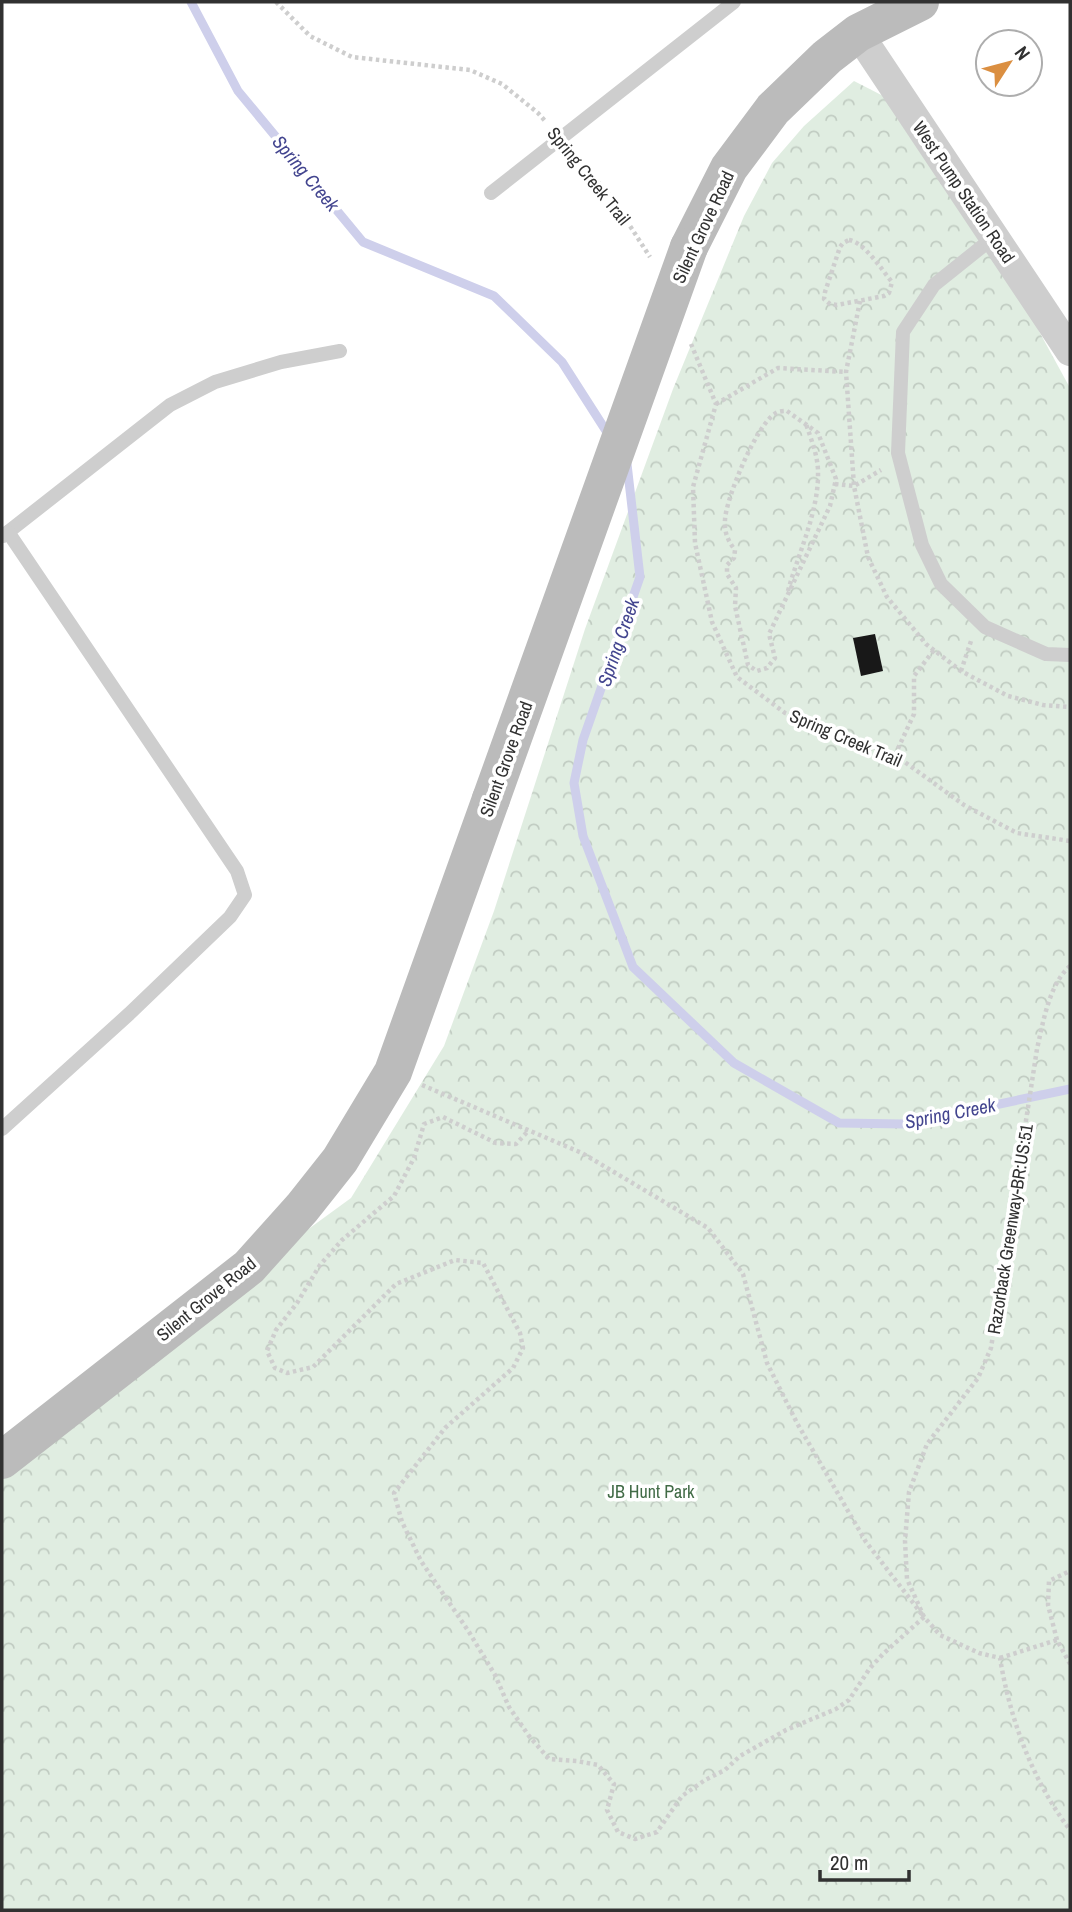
<svg xmlns="http://www.w3.org/2000/svg" width="1072" height="1912" font-family="'Archivo Narrow',sans-serif">
	<defs>
		<pattern id="park-crowns" width="20" height="18" patternUnits="userSpaceOnUse" patternTransform="scale(1.75)"><rect width="20" height="18" fill="#e0ede1"/><path d="M2 6a3 3 0 1 1 6 0M12 15a3 3 0 1 1 6 0" fill="none" stroke="#c1ccc2"/></pattern>
	</defs>
	<rect width="100%" height="100%" fill="#fff"/>
	<path fill="url(#park-crowns)" d="M854,81L893,101L987,236L1070,388V1910H2V1457L125,1363L351,1198L444,1046L494,911L585,629L673,389L744,216L772,163L804,126Z"/>
	<g fill="none" stroke-linecap="round" stroke-linejoin="round">
		<g stroke="#cecfeb" stroke-width="9">
			<path d="M191,2L238,91L363,242L494,296L562,362L610,437"/>
			<path d="M627,464L640,577L583,740L574,783L583,836L633,967L734,1063L839,1123L905,1124L1070,1089"/>
		</g>
	</g>
	<path fill="#181818" d="M875,634L883,671L861,676L853,638Z"/>
	<g fill="none" stroke-linecap="round" stroke-linejoin="round">
		<g stroke="#cecece" stroke-width="4.5" stroke-dasharray="3.5 3.5" stroke-linecap="butt">
			<path d="M276,2L310,36L352,57L470,70L502,84L538,113L546,122"/>
			<path d="M574,155L612,198L650,257"/>
			<path d="M849,240C864,242 882,270 892,282L889,293L884,296L837,305L830,304L824,299L825,292L840,247L843,243Z"/>
			<path d="M860,301L846,372L854,486L868,557L887,597L926,644L961,671L1008,696L1043,705L1070,707"/>
			<path d="M691,344L716,404L693,487L695,543L712,622L737,677L785,713L895,755L964,805L1017,833L1070,841"/>
			<path d="M716,404L778,368L846,372"/>
			<path d="M787,411L818,433L836,479L830,506L769,634L775,658L767,668L757,671L748,665L735,606L736,588L727,574V565L734,558L735,550C728,541 724,532 725,520C726,498 757,423 776,413C779,411 784,411 787,411Z"/>
			<path d="M835,484L854,486L881,470"/>
			<path d="M788,591C798,554 819,511 818,472C818,456 811,439 806,424"/>
			<path d="M961,671L971,641"/>
			<path d="M895,755L914,714V676L934,650"/>
			<path d="M1070,966C1049,984 1043,1023 1037,1049L991,1348L978,1378L927,1444L909,1492L905,1541L907,1579L924,1617L940,1635L979,1653L1000,1658C1010,1719 1032,1780 1070,1830"/>
			<path d="M422,1085L582,1153L708,1228L743,1274L767,1363L797,1423L866,1542L924,1617L883,1654L870,1668L849,1700L836,1709L786,1730L740,1756L725,1770L705,1780L682,1796L657,1832L635,1839L618,1832L607,1810L614,1784L598,1765L577,1761L549,1759L529,1736L509,1707L495,1675L469,1632L421,1561L402,1522L394,1493L445,1428L513,1368L523,1348L520,1333L483,1263L455,1260L396,1284L313,1367L287,1373L275,1368L267,1351L276,1330L297,1303L320,1265L342,1240L394,1196L414,1158L424,1124L443,1117L496,1143L516,1144L529,1130"/>
			<path d="M1057,1640L1048,1605L1049,1581L1070,1571"/>
			<path d="M1000,1658L1057,1640L1070,1664"/>
		</g>
		<g stroke="#cecece" stroke-width="14">
			<path d="M491,193L734,2"/>
			<path d="M994,237L934,285L903,332L898,453L922,545L941,584L985,627L1046,654L1070,655"/>
			<path d="M3,536L170,405L215,382L281,362L340,351"/>
			<path d="M2,1129L129,1014L230,917L245,895L237,871L8,532"/>
		</g>
		<path stroke="#cecece" stroke-width="30" d="M858,33L1070,351"/>
		<g stroke="#bbb" stroke-width="38">
			<path d="M689,247L729,168L773,109L827,57L858,33L920,2"/>
			<path d="M2,1460L249,1267L302,1208L340,1160L393,1072L491,799"/>
		</g>
		<path stroke="#bbb" stroke-width="38" d="M491,799L689,247"/>
	</g>
	<g text-anchor="middle" dominant-baseline="central" stroke-width="7" stroke-linejoin="round" paint-order="stroke">
		<g font-size="18" fill="#313131" stroke="#fff">
			<text transform="translate(589 176) rotate(51)">Spring Creek Trail</text>
			<text transform="translate(964 192) rotate(56)">West Pump Station Road</text>
			<text transform="translate(703 227) rotate(-65)">Silent Grove Road</text>
			<text transform="translate(846 738) rotate(23)">Spring Creek Trail</text>
			<text transform="translate(506 759) rotate(-70)">Silent Grove Road</text>
			<text transform="translate(1010 1229) rotate(-81)">Razorback Greenway-BR:US:51</text>
			<text transform="translate(206 1299) rotate(-39)">Silent Grove Road</text>
		</g>
		<g font-size="18" fill="#416b46" stroke="#fff">
			<text x="651" y="1491">JB Hunt Park</text>
		</g>
		<g font-size="19" font-style="italic" fill="#43458f" stroke="#fff">
			<text transform="translate(306 173) rotate(50)">Spring Creek</text>
			<text transform="translate(618 642) rotate(-71)">Spring Creek</text>
			<text transform="translate(950 1113) rotate(-11)">Spring Creek</text>
		</g>
	</g>
	<rect width="1072" height="1912" fill="none" stroke="#313131" stroke-width="7"/>
	<g transform="translate(1009 63) rotate(54)"><circle r="33" fill="#ffffff" stroke="#adadad" stroke-width="2"/>
	<path d="M0-5L12 26L0 18L-12 26Z" fill="#db8f41"/>
	<text y="-10" font-size="19" font-weight="bold" text-anchor="middle" fill="#313131">N</text>
	</g>
	<path d="M820 1870v10h89v-10" fill="none" stroke="#313131" stroke-width="3.5"/>
	<text x="830" y="1870" font-size="21" fill="#313131" stroke="#ffffff" stroke-width="5" paint-order="stroke">20 m</text>
</svg>
